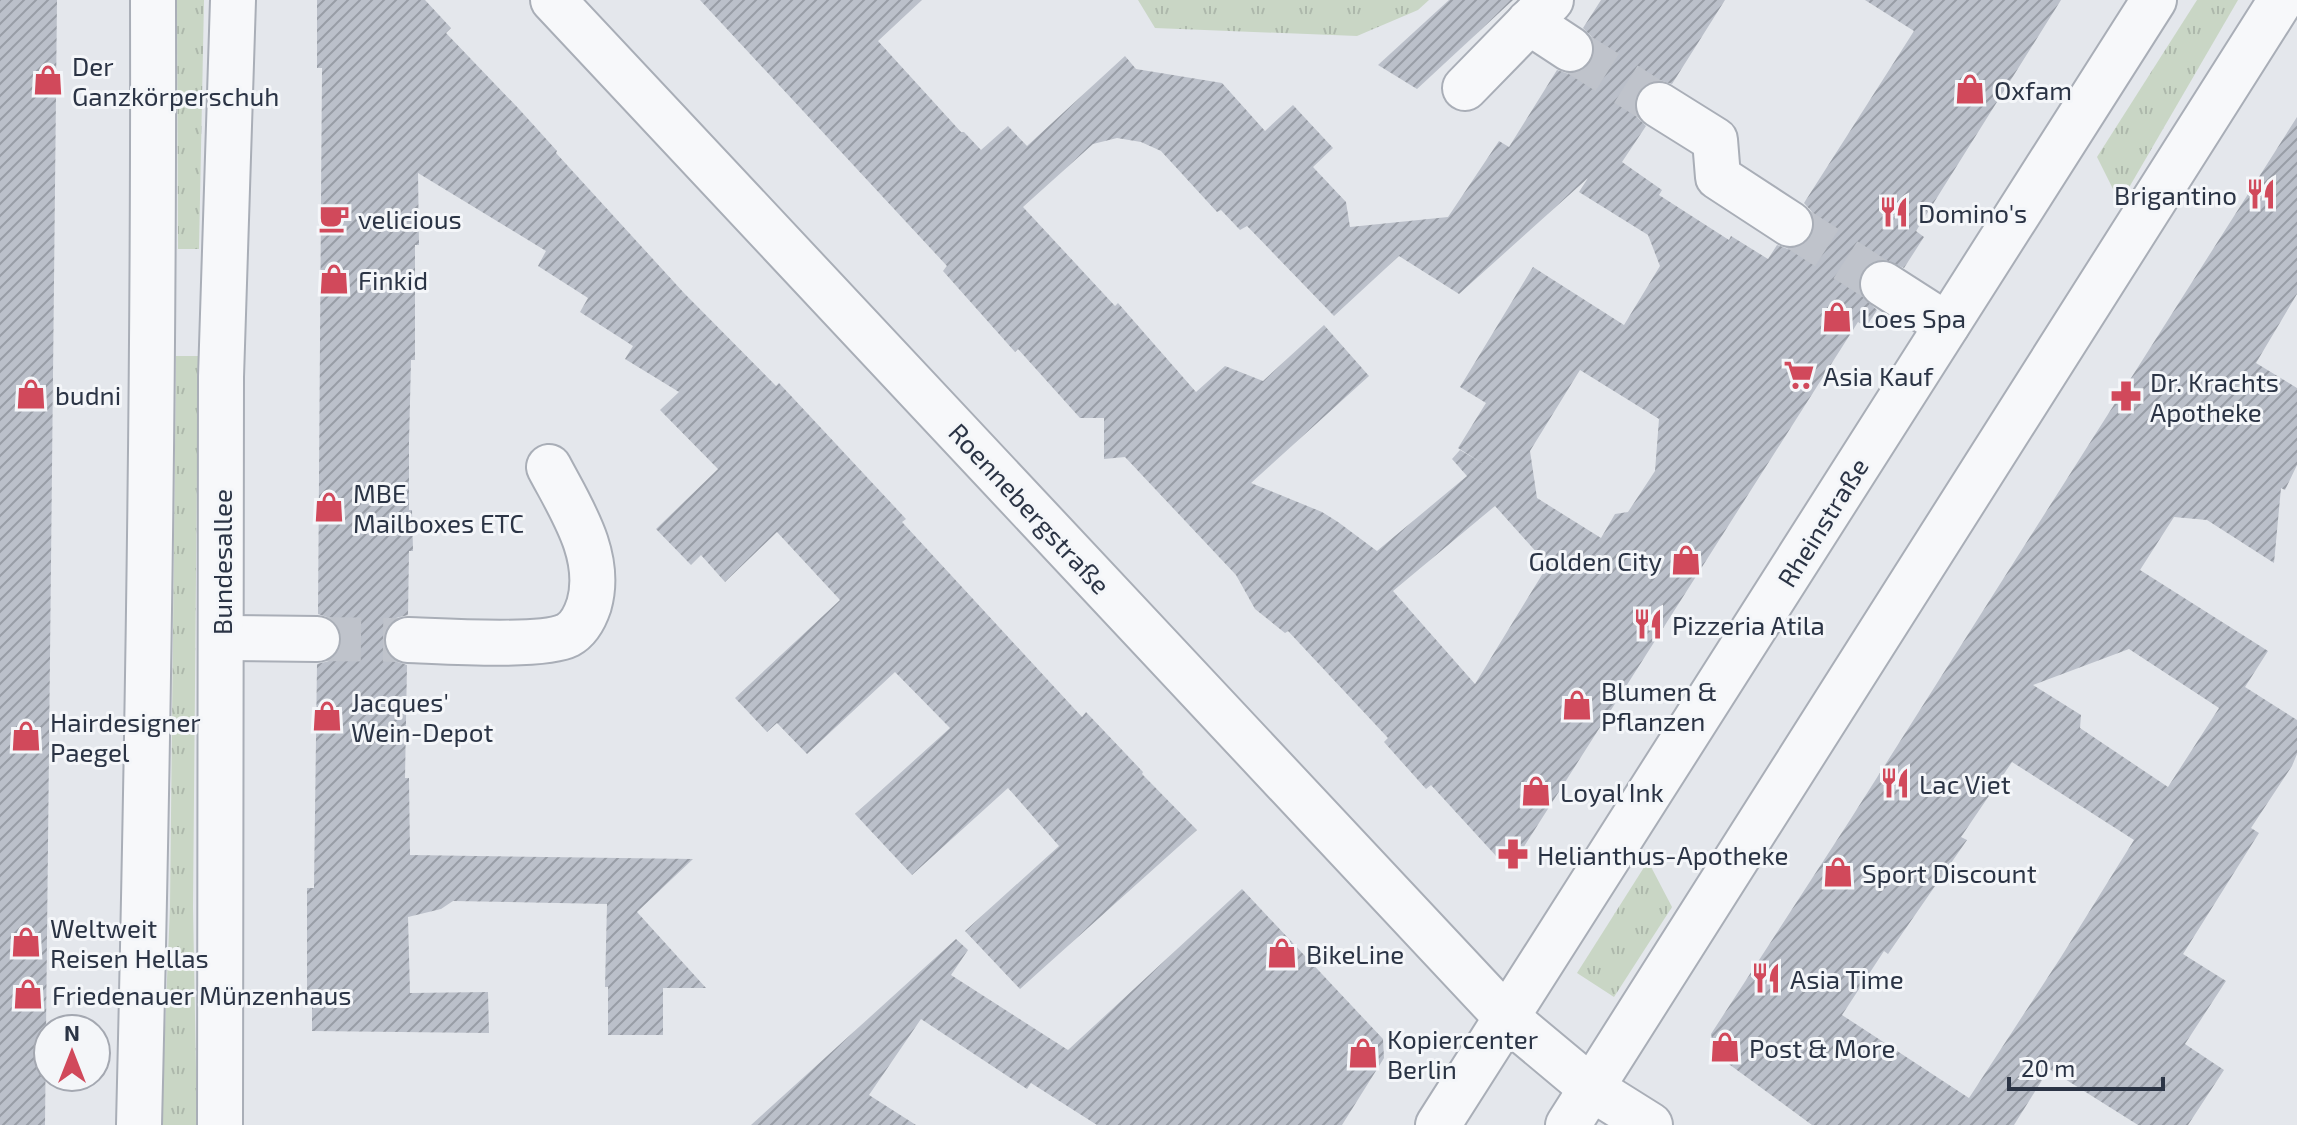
<svg xmlns="http://www.w3.org/2000/svg" width="2297" height="1125" font-family="'Exo 2',sans-serif">
	<defs>
		<pattern id="grass-tufts" width="24" height="20" patternUnits="userSpaceOnUse" patternTransform="scale(2)"><rect width="24" height="20" fill="#c9d6c5"/><path d="M3 7l-1-3M5 7V3M7 7l1-3M15 17l-1-3M17 17v-4M19 17l1-3" fill="none" stroke="#adb8ab"/></pattern>
		<pattern id="building-hatch" width="6" height="6" patternUnits="userSpaceOnUse" patternTransform="scale(2)"><rect width="6" height="6" fill="#bbc0ca"/><path d="M-1 1l2-2M0 6l6-6M5 7l2-2" fill="none" stroke="#989da6"/></pattern>
	</defs>
	<rect width="100%" height="100%" fill="#e4e7ec"/>
	<g fill="url(#grass-tufts)">
		<path d="M177,0H204L199,249H178Z"/>
		<path d="M1138,0H1429L1418,10L1357,36L1155,28Z"/>
		<path d="M2197,0H2238L2120,203L2097,157Z"/>
		<path d="M176,356H198L193,907L197,1125H161L170,907Z"/>
		<path d="M1648,861L1672,907L1614,997L1577,973Z"/>
	</g>
	<g fill="url(#building-hatch)" fill-rule="evenodd">
		<path d="M0,0H57L45,1125H0Z"/>
		<path d="M317,0H425L451,28L446,33L519,109L557,151L556,153L684,293L776,386L779,383L906,519L902,522L1082,717L1086,712L1143,772L1142,774L1197,830L1020,989L965,931L1059,846L1008,788L912,875L855,814L950,728L895,672L807,754L777,723L767,732L735,698L840,600L777,532L725,582L701,555L691,565L656,529L718,469L660,410L679,392L625,359L633,346L580,312L588,298L538,266L546,251L418,173L419,245H415V360H411L409,443V510H412L413,551H409L408,615L396,618L387,626L383,640L386,652L394,661L407,665L405,778H409L410,855L693,859L637,912L706,988H663V1035H608V987H605L607,904L453,901L441,909L408,917L410,993L488,992L489,1033L312,1031V992H307V888H314L317,664L329,661L338,652L342,638L339,627L330,618L318,614L322,68H317Z"/>
		<path d="M700,0H922L878,41L961,132H964L981,150L1008,126L1027,146L1125,56L1136,69L1222,83L1265,131L1293,105L1333,148L1313,167L1346,202L1350,227L1448,217L1499,141L1509,147L1557,70L1569,74L1580,72L1590,63L1595,50L1592,37L1583,28L1601,0H1725L1672,84L1659,80L1647,83L1638,91L1634,105L1637,117L1646,126L1622,162L1662,190L1659,195L1729,240L1731,236L1768,259L1777,245L1788,249L1801,247L1811,237L1815,226L1813,213L1804,203L1914,31L1865,0H2061L1916,231L1924,237L1904,268L1883,259L1872,262L1862,270L1858,282L1861,295L1877,310L1866,327L1858,322L1518,856L1497,857L1431,785L1426,789L1384,742L1388,738L1288,631L1285,633L1255,609L1236,575L1125,457L1104,459V418H1080L1018,349L1015,352L943,271L947,266ZM1117,138L1141,142L1161,151L1217,212L1221,210L1240,230L1247,226L1334,316L1399,256L1459,294L1588,178L1579,192L1648,235L1660,266L1624,325L1533,267L1460,387L1486,403L1458,448L1482,463L1460,450L1452,459L1467,476L1377,551L1338,522L1322,512L1251,483L1369,376L1324,325L1263,381L1225,366L1196,392L1118,303L1115,306L1023,207L1093,144ZM1580,370L1659,419L1655,471L1628,512L1615,514L1601,538L1537,498L1530,451ZM1495,506L1548,565L1475,684L1393,591Z"/>
		<path d="M1449,0H1513L1417,89L1378,65Z"/>
		<path d="M2297,117V294L2256,363L2297,388V465L2285,490L2281,488L2274,563L2207,520L2174,517L2140,570L2268,651L2245,687L2297,720V754L2292,766L2251,828L2259,833L2183,954L2226,981L2185,1044L2224,1070L2188,1125H2138L2049,1069L2014,1125H1812L1715,1054L1711,1034L1850,820ZM2129,649L2219,708L2168,787L2080,728L2081,715L2033,685ZM2012,762L2134,840L2061,957L1969,1098L1842,1015L1884,951L1888,954L1967,840L1961,837Z"/>
		<path d="M1242,889L1383,1039L1384,1058L1342,1125H1097L1031,1083L1027,1089L921,1019L869,1095L916,1125H751L956,939L968,950L951,975L1068,1050Z"/>
	</g>
	<g fill="none" stroke-linecap="round" stroke-linejoin="round">
		<g stroke="#bfc3cb" stroke-width="44" stroke-dasharray="44 22" stroke-linecap="butt">
			<path d="M1570,49L1659,105"/>
			<path d="M1790,224L1883,284"/>
			<path d="M317,639L408,640"/>
		</g>
		<g stroke="#a9aeb7" stroke-width="48">
			<g id="minor">
				<path d="M553,0L1506,1017L1591,1088L1650,1125"/>
				<path d="M1529,22L1570,49"/>
				<path d="M1465,88L1551,0"/>
				<path d="M1659,105L1715,140L1718,177L1790,224"/>
				<path d="M1883,284L1947,325"/>
				<path d="M221,638L317,639"/>
				<path d="M408,640C441,641 543,648 568,635C579,629 585,617 589,605C603,556 571,509 549,467"/>
				<path d="M139,1125C148,750 154,375 153,0"/>
				<path d="M220,1125L221,377L233,0"/>
				<path d="M1438,1125L2154,0"/>
				<path d="M1568,1125L2281,0"/>
			</g>
		</g>
		<use href="#minor" stroke="#f7f8fa" stroke-width="44"/>
	</g>
	<defs>
		<g id="shop-bare" transform="scale(2.4)"><path d="M-5-2.5h2.3a2.7 3.5 0 0 1 5.4 0H5L5.5 6h-11ZM-1.5-2.5h3a1.5 2.3 0 0 0-3 0Z" fill="#d1495b" stroke="#f4f6f9" stroke-width="2.5" paint-order="stroke"/></g>
		<g id="restaurant-bare" transform="scale(2.4)"><path d="M-5-6h1v4h1v-4h1v4h1v-4h1v5L-1.5 .5V6h-2V.5L-5-1ZM5-6V6H3V1.5H1.5Q1.5-4 5-6Z" fill="#d1495b" stroke="#f4f6f9" stroke-width="2.5" paint-order="stroke"/></g>
		<g id="cafe-bare" transform="scale(2.4)"><path d="M-5.5-4.5H6V0H3Q3 3.5 0 3.5H-2.5Q-5.5 3.5-5.5 0ZM3-3.2v2h1.7v-2ZM-6 4.5H4V6H-6Z" fill="#d1495b" stroke="#f4f6f9" stroke-width="2.5" paint-order="stroke"/></g>
		<g id="supermarket-bare" transform="scale(2.4)"><path d="M-6-5.5h2.5l.6 2H6L4.5 2H-2.5L-4.4-4H-6ZM-1.5 3.2a1.3 1.3 0 1 0 .1 0ZM3 3.2a1.3 1.3 0 1 0 .1 0Z" fill="#d1495b" stroke="#f4f6f9" stroke-width="2.5" paint-order="stroke"/></g>
		<g id="pharmacy-bare" transform="scale(2.4)"><path d="M-2-6h4v4h4v4h-4v4h-4v-4h-4v-4h4Z" fill="#d1495b" stroke="#f4f6f9" stroke-width="2.5" paint-order="stroke"/></g>
	</defs>
	<g fill-rule="evenodd">
		<use href="#shop-bare" x="48" y="80"/>
		<use href="#shop-bare" x="1970" y="89"/>
		<use href="#restaurant-bare" x="2261" y="194"/>
		<use href="#restaurant-bare" x="1894" y="212"/>
		<use href="#cafe-bare" x="334" y="218"/>
		<use href="#shop-bare" x="334" y="279"/>
		<use href="#shop-bare" x="1837" y="317"/>
		<use href="#supermarket-bare" x="1799" y="375"/>
		<use href="#shop-bare" x="31" y="394"/>
		<use href="#pharmacy-bare" x="2126" y="396"/>
		<use href="#shop-bare" x="329" y="507"/>
		<use href="#shop-bare" x="1686" y="560"/>
		<use href="#restaurant-bare" x="1648" y="624"/>
		<use href="#shop-bare" x="1577" y="705"/>
		<use href="#shop-bare" x="327" y="716"/>
		<use href="#shop-bare" x="26" y="736"/>
		<use href="#restaurant-bare" x="1895" y="783"/>
		<use href="#shop-bare" x="1536" y="791"/>
		<use href="#pharmacy-bare" x="1513" y="854"/>
		<use href="#shop-bare" x="1838" y="872"/>
		<use href="#shop-bare" x="26" y="942"/>
		<use href="#shop-bare" x="1282" y="953"/>
		<use href="#restaurant-bare" x="1766" y="978"/>
		<use href="#shop-bare" x="28" y="994"/>
		<use href="#shop-bare" x="1725" y="1047"/>
		<use href="#shop-bare" x="1363" y="1053"/>
	</g>
	<g text-anchor="middle" dominant-baseline="central" stroke-width="6" stroke-linejoin="round" paint-order="stroke">
		<g font-size="26" fill="#2b3445" stroke="#f4f6f9" text-anchor="start">
			<text x="72" y="65">Der<tspan x="72" dy="30">Ganzkörperschuh</tspan></text>
			<text x="1994" y="89">Oxfam</text>
			<text x="2237" y="194" text-anchor="end">Brigantino</text>
			<text x="1918" y="212">Domino's</text>
			<text x="358" y="218">velicious</text>
			<text x="358" y="279">Finkid</text>
			<text x="1861" y="317">Loes Spa</text>
			<text x="1823" y="375">Asia Kauf</text>
			<text x="2150" y="381">Dr. Krachts<tspan x="2150" dy="30">Apotheke</tspan></text>
			<text x="55" y="394">budni</text>
			<text x="353" y="492">MBE<tspan x="353" dy="30">Mailboxes ETC</tspan></text>
			<text x="1662" y="560" text-anchor="end">Golden City</text>
			<text x="1672" y="624">Pizzeria Atila</text>
			<text x="1601" y="690">Blumen &amp;<tspan x="1601" dy="30">Pflanzen</tspan></text>
			<text x="351" y="701">Jacques'<tspan x="351" dy="30">Wein-Depot</tspan></text>
			<text x="50" y="721">Hairdesigner<tspan x="50" dy="30">Paegel</tspan></text>
			<text x="1919" y="783">Lac Viet</text>
			<text x="1560" y="791">Loyal Ink</text>
			<text x="1537" y="854">Helianthus-Apotheke</text>
			<text x="1862" y="872">Sport Discount</text>
			<text x="50" y="927">Weltweit<tspan x="50" dy="30">Reisen Hellas</tspan></text>
			<text x="1306" y="953">BikeLine</text>
			<text x="1790" y="978">Asia Time</text>
			<text x="52" y="994">Friedenauer Münzenhaus</text>
			<text x="1387" y="1038">Kopiercenter<tspan x="1387" dy="30">Berlin</tspan></text>
			<text x="1749" y="1047">Post &amp; More</text>
		</g>
		<g font-size="26" fill="#2b3445" stroke="#f4f6f9">
			<text transform="translate(1030 508) rotate(47)">Roennebergstraße</text>
			<text transform="translate(1822 522) rotate(-58)">Rheinstraße</text>
			<text transform="translate(221 562) rotate(-90)">Bundesallee</text>
		</g>
	</g>
	<g transform="translate(72 1053)"><circle r="38" fill="#f4f6f9" stroke="#a4a8b1" stroke-width="2"/>
	<path d="M0-6L14 30L0 20L-14 30Z" fill="#d1495b"/>
	<text y="-12" font-size="22" font-weight="bold" text-anchor="middle" fill="#2b3445">N</text>
	</g>
	<path d="M2009 1077v12h154v-12" fill="none" stroke="#2b3445" stroke-width="4"/>
	<text x="2021" y="1077" font-size="24" fill="#2b3445" stroke="#f4f6f9" stroke-width="6" paint-order="stroke">20 m</text>
</svg>
